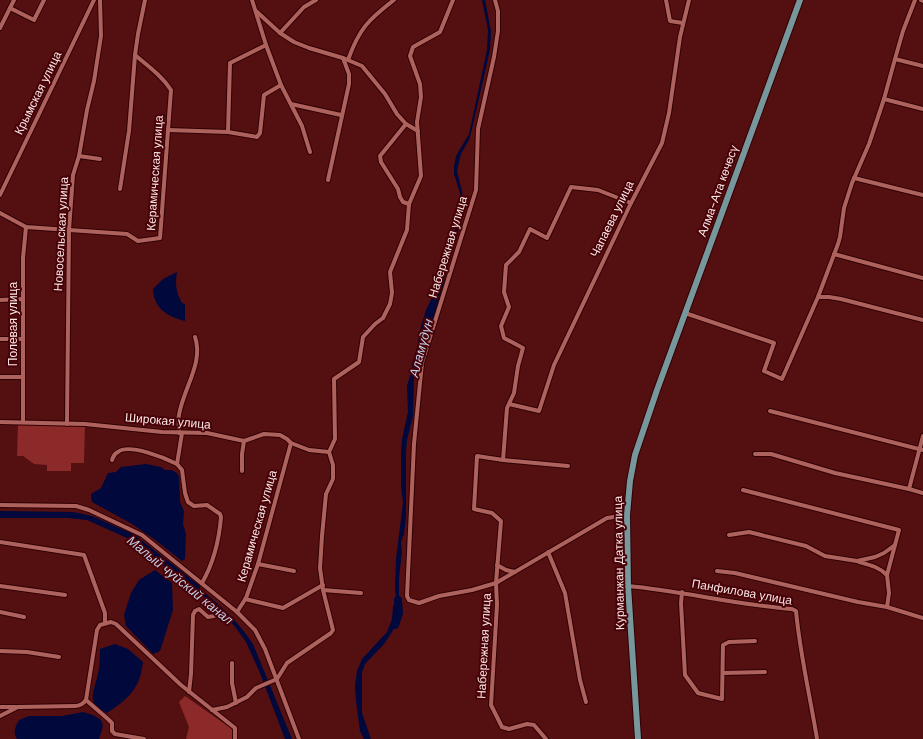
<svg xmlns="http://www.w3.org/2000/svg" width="923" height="739" font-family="'DM Sans',sans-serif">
	<rect width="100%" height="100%" fill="#540f11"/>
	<g fill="#8c2929">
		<path d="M18,423L85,424L84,463H71V471H47V465L34,464L23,456H17Z"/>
		<path d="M185,696L232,729V739H186L189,727L179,702Z"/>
	</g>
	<g fill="#00083c">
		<path d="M482,0H485L491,31L490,50L472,129L469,140L461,154L457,171L462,191L463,211L461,221L442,286L428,314L414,377L413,416L407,440L406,453V517L404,534L401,542L402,552L399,578V602L398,619L392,632L384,644L365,664L362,672V713L371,739H364L360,731L356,701L355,685L357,671L362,659L387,632L392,619L393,607L396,600L395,587L396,559L403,503L401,486V452L402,439L408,412L407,386L416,355L420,330L426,310L437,287L457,223L460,208V193L454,174V166L456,156L469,134L487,50L488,30Z"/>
		<path d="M177,272C175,284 176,292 182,303L185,304V321C167,316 154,309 153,289L163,279Z"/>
		<path d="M146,464L161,467L165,470H172L177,473L179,477L180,502L184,511L183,524L186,534L185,559L182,561L154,539L132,524L92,502L91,494L101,488L108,473L116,472L121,467Z"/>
		<path d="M0,511L74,512L92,516L135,535L200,586V589C222,607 237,620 253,644L292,739H285L260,673L246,642L236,628L225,615L214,605L143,549L127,538L87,520L68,518H0Z"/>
		<path d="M155,570L172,583L173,610L160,651L153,654L126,626L124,615L131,593L139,580Z"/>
		<path d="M115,644L128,649L143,662C140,689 128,699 107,713C85,703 94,692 98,674C100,666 100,657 100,649Z"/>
		<path d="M83,712L93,715L101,720L103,726L99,739H17C12,732 16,726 19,720L29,716H62Z"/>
	</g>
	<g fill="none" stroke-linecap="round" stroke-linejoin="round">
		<g stroke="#00083c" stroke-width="8">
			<path d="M416,364L442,283"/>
			<path d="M395,625L399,613L398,600"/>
		</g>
		<g stroke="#300003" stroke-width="6">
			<g id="street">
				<path d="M252,0L266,45L281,85L302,126L310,152"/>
				<path d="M495,0L498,11V31L494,57L478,129L476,190L422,363L414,444L407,596L409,600L419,603L439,596L472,590L496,583L607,518L627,515"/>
				<path d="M666,0L670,21L683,23"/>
				<path d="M915,0L903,31L895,59L923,66"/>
				<path d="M921,0L923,1"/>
				<path d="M10,8L34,20L44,0"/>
				<path d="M256,11L280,33L294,42L309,48L343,58L362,66L385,94L397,114L406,124L418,131"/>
				<path d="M0,28L14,0"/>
				<path d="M280,33L304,7L316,0"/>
				<path d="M895,59L884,99L923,109"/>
				<path d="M348,60C359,29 368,20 394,0"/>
				<path d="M291,104L341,115"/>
				<path d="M406,124L380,156L381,162L398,189L400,197L403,202L409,204"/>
				<path d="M168,130L228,132L257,137L260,133L264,95L281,85"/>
				<path d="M228,132L230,63L266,45"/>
				<path d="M79,156L100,159"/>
				<path d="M854,178L923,195"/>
				<path d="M328,180L349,84V74L343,58"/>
				<path d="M120,189L129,131L135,55L138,34L145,0"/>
				<path d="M0,195L94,0"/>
				<path d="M0,213L26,227L127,234L138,241L160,238L171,90C162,76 148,66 135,55"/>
				<path d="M834,254L923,278"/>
				<path d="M818,297H829L841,299L923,320"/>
				<path d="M0,300L23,299"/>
				<path d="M685,313L774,343L764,371L782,379L818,297L838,244L840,237L844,208L852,183L869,144L884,99"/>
				<path d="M0,339H23"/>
				<path d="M0,377H23"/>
				<path d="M509,404L539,411L554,365L631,203L662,143L669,113L680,37L689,0"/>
				<path d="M770,411L923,450"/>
				<path d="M0,422L85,424L162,432L207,433L244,441L264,434L280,435L287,439L291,443L309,450L329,452"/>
				<path d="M23,422V258L26,227"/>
				<path d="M67,424L69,230L73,175L79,156L87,110L94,81L101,36L100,0"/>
				<path d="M179,433C179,427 178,420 179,415C183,389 204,363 195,337"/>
				<path d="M182,433L177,464L182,470L185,493L188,502L194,506L207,505L220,514L221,517C219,542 214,562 202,583"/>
				<path d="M923,436L909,489L923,493"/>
				<path d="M755,454H771L835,473L909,489"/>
				<path d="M112,460C113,457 115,453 118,452C129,443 165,458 177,464"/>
				<path d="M503,460L507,408L514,393L518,366L523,348L504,338L501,326L509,307L504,292L506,265L519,252L530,229L547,238L571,187L598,190L631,203"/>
				<path d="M242,471V454L244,441"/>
				<path d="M0,505L76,506L89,510L142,535L237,612L255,630L265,649L299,739"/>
				<path d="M729,535L749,532L806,546L825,556L857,561L875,557L884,553L895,545"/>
				<path d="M0,542L84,555L105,613V623"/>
				<path d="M548,552L565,593L580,680L586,702"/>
				<path d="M859,562C870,565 879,567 887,575"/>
				<path d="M258,564L294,571"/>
				<path d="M497,565L506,570L515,572"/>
				<path d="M717,571L735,573L858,602L887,607L889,593L887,575L899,530L743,490"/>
				<path d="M0,586L65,595"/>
				<path d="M628,586C683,591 737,605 792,609L796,611C800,654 810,696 817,739"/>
				<path d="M323,590L361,593"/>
				<path d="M682,592L681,603L685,675L698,693L722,699L723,645L729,642L755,641"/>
				<path d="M245,599L283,608L323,585"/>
				<path d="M887,607L923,618"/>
				<path d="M0,612L24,617"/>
				<path d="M237,612L246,598L258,564L291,443"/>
				<path d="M0,651L27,652L59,657"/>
				<path d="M232,663V683L236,703"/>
				<path d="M723,673L765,672"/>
				<path d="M189,692L191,674L193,615L195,611L199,609L208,617L214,616"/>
				<path d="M86,700L109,720L112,723V731L115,734L144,739"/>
				<path d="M0,707H16"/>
				<path d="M212,710L227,707L247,697L256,688L277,679L287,663L331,633L333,630L323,590L320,568L322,536L326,494L333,479V465L329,452L335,439L334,379L359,362L363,337L375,324L383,318L390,304L392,293L390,272L407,230L409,204L421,176L417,122L421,97L420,84L410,56L413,47L440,32L453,0"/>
				<path d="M0,716L18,707L75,706C80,706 83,704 86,700L97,630L100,625L111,622L116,624L181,685L235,728V739"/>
				<path d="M546,739L534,725L527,724L509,729L502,727L491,705L497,605L496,583L501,521L492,513L474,509L477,456L503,460L568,466"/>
			</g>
		</g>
		<g stroke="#300003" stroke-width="8">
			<path id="primary" d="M638,739L628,586L627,515L630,481L635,455L657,390L800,0"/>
		</g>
		<use href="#street" stroke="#ae625d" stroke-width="4"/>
		<use href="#primary" stroke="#77979c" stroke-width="6"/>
	</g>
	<g text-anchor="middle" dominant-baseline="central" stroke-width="4" stroke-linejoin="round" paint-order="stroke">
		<g font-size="12" fill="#f9e7e5" stroke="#480207">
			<text transform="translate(38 93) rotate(-64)">Крымская улица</text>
			<text transform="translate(155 173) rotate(-86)">Керамическая улица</text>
			<text transform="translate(718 191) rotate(-70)">Алма-Ата көчөсү</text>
			<text transform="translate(612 219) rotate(-64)">Чапаева улица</text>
			<text transform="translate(61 234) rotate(-87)">Новосельская улица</text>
			<text transform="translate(448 247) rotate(-73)">Набережная улица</text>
			<text transform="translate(13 324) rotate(-90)">Полевая улица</text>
			<text transform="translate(168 421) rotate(5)">Широкая улица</text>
			<text transform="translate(257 526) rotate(-74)">Керамическая улица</text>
			<text transform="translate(619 563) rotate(-91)">Курманжан Датка улица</text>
			<text transform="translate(742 592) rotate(10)">Панфилова улица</text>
			<text transform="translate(484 646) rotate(-87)">Набережная улица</text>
		</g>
		<g font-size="13" font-style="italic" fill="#c2cfe9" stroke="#480207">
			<text transform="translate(421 348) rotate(-75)">Аламүдүн</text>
			<text transform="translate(180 580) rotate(39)">Малый чуйский канал</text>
		</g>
	</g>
</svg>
